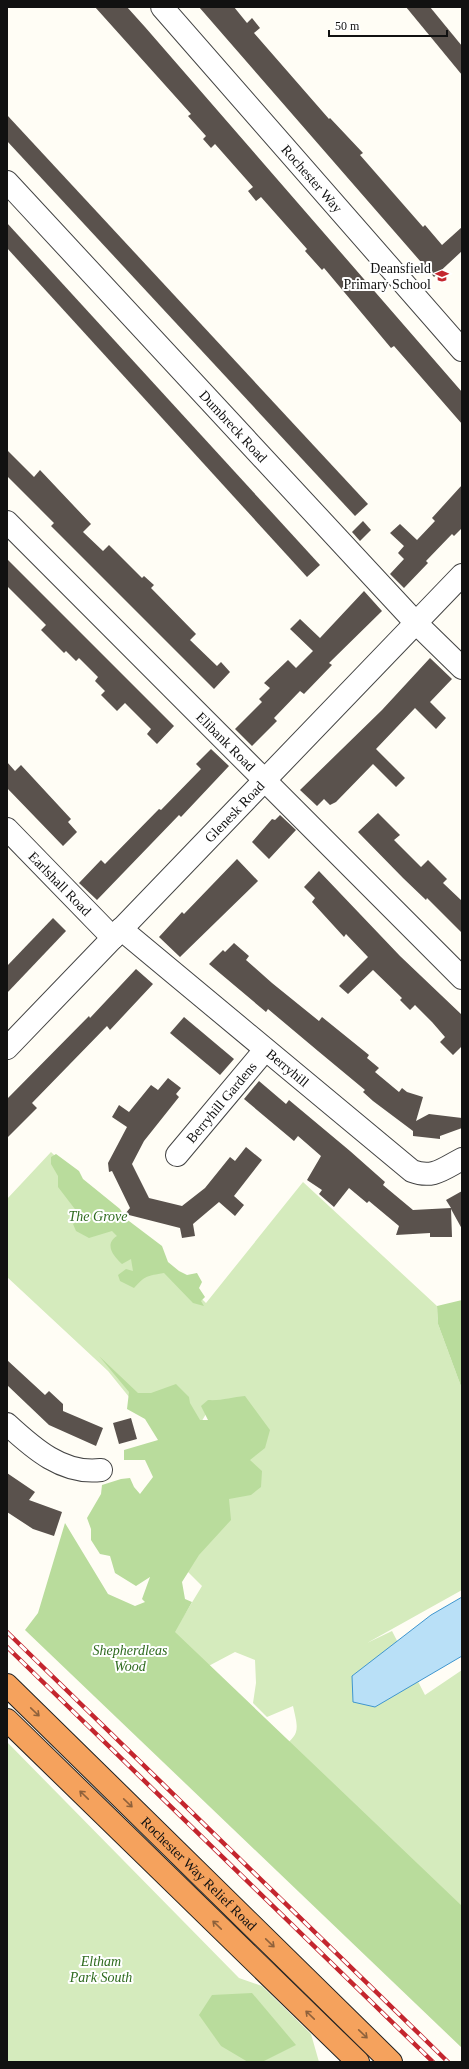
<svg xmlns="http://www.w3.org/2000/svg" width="469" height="2069" font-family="Georgia,serif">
	<rect width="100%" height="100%" fill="#fffdf5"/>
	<g fill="#d5ebbd">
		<path d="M51,1152L206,1303L303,1182L437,1306L438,1324L462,1389V1590L367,1643L392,1631L425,1695L462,1670V1912L281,1748C301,1734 298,1729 293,1706L267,1717L253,1703L256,1683L255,1660L235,1652L201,1670L174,1632L202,1586L181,1565L212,1404L197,1429L138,1408L108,1371L7,1277V1199Z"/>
		<path d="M7,1742L239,1978L262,1986L311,2034L319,2062H7Z"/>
	</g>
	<g fill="#b9dc9c">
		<path d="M56,1154L79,1171L83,1179L120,1209L125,1218L162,1246L168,1262L179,1271L187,1275L197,1273L202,1282L199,1288L205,1297L201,1301L204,1306L193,1303L164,1273C147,1276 146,1275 134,1288L120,1281L118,1275L126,1269L133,1271L131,1259L122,1264C113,1256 104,1244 117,1236L112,1231L89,1238L76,1231L73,1224L81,1217L58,1187V1176L51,1164V1157Z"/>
		<path d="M462,1300V1389L438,1324L437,1306Z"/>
		<path d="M99,1356L138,1393H151L176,1384L189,1397L190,1403L200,1420H208L201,1406L208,1400C221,1401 232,1397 245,1396L270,1430L265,1448L250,1460L262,1471L261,1487L251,1495L229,1499L231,1520L199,1555L182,1582L185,1599L192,1602L175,1632L462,1906V2048L25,1630L38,1613L65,1523L108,1594L135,1606L145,1602L142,1599L150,1577L136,1586L115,1573L110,1556L100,1554L91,1540V1529L87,1518L101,1494L102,1485L121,1479L130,1478L134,1487L140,1494L153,1477L145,1460H124V1450L158,1440L145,1419L127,1409L129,1392Z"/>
		<path d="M252,1993L296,2045L262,2062H248L221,2046L199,2015L212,1995Z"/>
	</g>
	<path fill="#b9e0f7" stroke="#3f96cf" d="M462,1597V1656L375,1707L353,1702L352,1676L431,1615Z"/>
	<g fill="#5a524d">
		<path d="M95,7H127L145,27L462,392V424L394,346L391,348L324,268L322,270L305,251L307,249L261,197L256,201L248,191L253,187L215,144L211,148L203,139L206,136L188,116L191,114Z"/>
		<path d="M199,7H234L247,23L252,18L260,28L254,33L329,119L330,118L363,153L360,155L423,227L425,225L442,245L462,227V251L434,277Z"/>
		<path d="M406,7H430L462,46V75Z"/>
		<path d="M7,115L368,504L355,516L7,141Z"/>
		<path d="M7,223L320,565L307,577L7,248Z"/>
		<path d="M7,450L34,477L40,470L91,524L83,532L103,551L109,545L142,578L144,576L154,585L151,588L196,634L190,640L217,666L221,662L230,672L214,689L51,526L54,523L7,476Z"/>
		<path d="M462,485V528L454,536L452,534L426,561L428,563L404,588L390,574L404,559L398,553L404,546L390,533L400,524L417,540L435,521L432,518Z"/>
		<path d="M363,521L371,530L360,541L352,532Z"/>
		<path d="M7,559L174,726L157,744L147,734L151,729L125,703L117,711L101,695L105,691L95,681L98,677L79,658L76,661L66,651L64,653L41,630L46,625L7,586Z"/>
		<path d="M364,591L382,611L329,663L332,665L304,694L300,691L274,718L277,721L252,746L235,729L262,702L259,699L270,688L264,683L288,660L296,668L313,651L290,629L300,619L320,638Z"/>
		<path d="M430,658L452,679L430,702L446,718L436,729L415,708L376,749L405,778L396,787L373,764L336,802L330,805L324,799L317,806L300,790L382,710Z"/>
		<path d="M211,749L229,766L181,817L179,815L97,900L79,883L101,860L105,864L159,809L161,810L201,769L196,764Z"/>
		<path d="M7,762L15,771L21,765L71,819L68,822L77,832L63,846L7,788Z"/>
		<path d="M378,813L400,835L394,840L421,867L428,860L447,879L443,883L462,901V933L427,898L426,900L403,878L358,832Z"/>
		<path d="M280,815L296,830L269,859L252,842L272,819L275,820Z"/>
		<path d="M237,859L258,881L180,957L159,937L182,912L184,914Z"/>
		<path d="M319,871L400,956L462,1015V1046L453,1055L440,1042L445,1037L432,1022L415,1005L410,1010L400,1000L402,998L373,970L348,994L339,986L368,957L346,934L344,937L312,902L315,898L304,887Z"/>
		<path d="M53,918L66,931L7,993V966Z"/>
		<path d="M234,943L249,956L246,960L272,983L319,1021L322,1017L369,1055L367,1058L379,1068L375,1072L399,1092L402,1088L407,1092L423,1097L416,1121L429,1114L462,1118V1128L440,1136V1139L413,1136V1131L373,1101L363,1092L365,1090L318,1051L268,1009L266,1012L209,964L223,950L225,952Z"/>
		<path d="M136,969L153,984L110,1030L107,1026L32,1103L37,1108L7,1138V1099L89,1016L90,1018Z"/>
		<path d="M184,1017L234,1059L220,1075L170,1033Z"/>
		<path d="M168,1078L181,1088L176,1094L179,1097L144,1141L132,1164L149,1198L182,1206L205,1188L230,1157L235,1161L246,1147L262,1160L234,1196L244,1205L235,1216L219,1202L193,1224L195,1236L182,1238L180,1228L125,1214L130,1208L112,1171L109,1172L108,1163L127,1127L112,1117L119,1105L129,1112L151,1085L158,1090Z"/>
		<path d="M259,1081L286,1104L289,1100L350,1151L385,1182L383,1185L413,1210L451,1208L446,1200L462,1191V1229L451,1209L452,1237H430V1233L396,1235L399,1226L369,1201L367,1203L349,1188L334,1207L319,1194L322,1190L307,1180L321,1156L298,1136L294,1141L244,1099Z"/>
		<path d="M7,1360L45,1395L49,1391L63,1404V1411L103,1428L96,1446L49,1425L7,1385Z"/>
		<path d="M131,1418L137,1439L119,1444L113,1423Z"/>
		<path d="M7,1473L35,1492L29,1500L62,1512L54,1536L33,1529L7,1512Z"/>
	</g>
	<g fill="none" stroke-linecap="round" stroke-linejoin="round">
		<g stroke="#444" stroke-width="24">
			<g id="minor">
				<path id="s1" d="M162,7L462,350"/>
				<path id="s2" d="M7,182L416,623L462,668"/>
				<path id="s3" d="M7,522L462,978"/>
				<path id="s4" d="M7,829L113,938"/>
				<path id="s5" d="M121,929L412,1171C433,1179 443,1169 462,1159"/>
				<path id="s6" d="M7,1048L462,575"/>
				<path id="s7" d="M177,1155L265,1050"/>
				<path d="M7,1424C33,1448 63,1475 101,1470"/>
			</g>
		</g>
		<g stroke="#222" stroke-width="24">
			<g id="highway">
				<path id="s8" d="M7,1685L391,2062"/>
				<path d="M7,1720L358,2062"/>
			</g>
		</g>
		<use href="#minor" stroke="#fff" stroke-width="22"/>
		<use href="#highway" stroke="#f5a25d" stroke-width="22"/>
		<g stroke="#c4262e" stroke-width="4.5">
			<g id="rail">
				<path d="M7,1632L448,2062"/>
				<path d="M7,1647L433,2062"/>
			</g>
		</g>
		<use href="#rail" stroke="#fff" stroke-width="3" stroke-dasharray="9" stroke-linecap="butt"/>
	</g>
	<defs><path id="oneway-shaft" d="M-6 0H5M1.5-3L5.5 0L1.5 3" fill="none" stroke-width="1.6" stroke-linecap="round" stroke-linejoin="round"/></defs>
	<g stroke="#8e613b">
		<use href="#oneway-shaft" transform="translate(35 1712) rotate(44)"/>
		<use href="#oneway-shaft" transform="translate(84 1795) rotate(-136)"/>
		<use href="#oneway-shaft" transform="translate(128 1803) rotate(44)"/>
		<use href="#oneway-shaft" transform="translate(217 1925) rotate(-136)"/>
		<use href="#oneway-shaft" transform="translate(270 1943) rotate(44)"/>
		<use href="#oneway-shaft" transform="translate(310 2015) rotate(-136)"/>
		<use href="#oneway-shaft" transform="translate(363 2034) rotate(44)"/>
	</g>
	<defs>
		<g id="school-bare" transform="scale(1.08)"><path d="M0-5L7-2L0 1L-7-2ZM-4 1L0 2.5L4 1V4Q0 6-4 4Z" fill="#c4262e" stroke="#fff" stroke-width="2.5" paint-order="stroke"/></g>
	</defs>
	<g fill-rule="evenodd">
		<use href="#school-bare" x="442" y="276"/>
	</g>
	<g text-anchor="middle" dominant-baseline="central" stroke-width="4" stroke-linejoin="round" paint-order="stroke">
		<g font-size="14" fill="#111" stroke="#fff">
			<text stroke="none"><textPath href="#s1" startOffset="228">Rochester Way</textPath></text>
			<text stroke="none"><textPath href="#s2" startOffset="333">Dumbreck Road</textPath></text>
			<text stroke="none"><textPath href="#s3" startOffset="310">Elibank Road</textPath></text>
			<text stroke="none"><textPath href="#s6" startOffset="328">Glenesk Road</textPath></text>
			<text stroke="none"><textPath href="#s4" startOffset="76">Earlshall Road</textPath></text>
			<text stroke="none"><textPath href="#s5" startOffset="217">Berryhill</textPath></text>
			<text stroke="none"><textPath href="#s7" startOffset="69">Berryhill Gardens</textPath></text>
			<text stroke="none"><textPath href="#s8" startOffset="269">Rochester Way Relief Road</textPath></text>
		</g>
		<g font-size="14" fill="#111" stroke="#fff" text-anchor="end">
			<text x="431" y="268">Deansfield<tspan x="431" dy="16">Primary School</tspan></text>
		</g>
		<g font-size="14" font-style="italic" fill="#2f6b1f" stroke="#fff">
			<text x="98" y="1216">The Grove</text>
			<text x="130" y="1650">Shepherdleas<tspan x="130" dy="16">Wood</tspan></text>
			<text x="101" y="1961">Eltham<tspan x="101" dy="16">Park South</tspan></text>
		</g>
	</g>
	<rect width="469" height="2069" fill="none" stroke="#111111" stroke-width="16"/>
	<path d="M329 30v6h118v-6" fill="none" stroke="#111111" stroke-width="2"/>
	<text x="335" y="30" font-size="12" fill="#111111" stroke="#ffffff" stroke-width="3" paint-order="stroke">50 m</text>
</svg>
